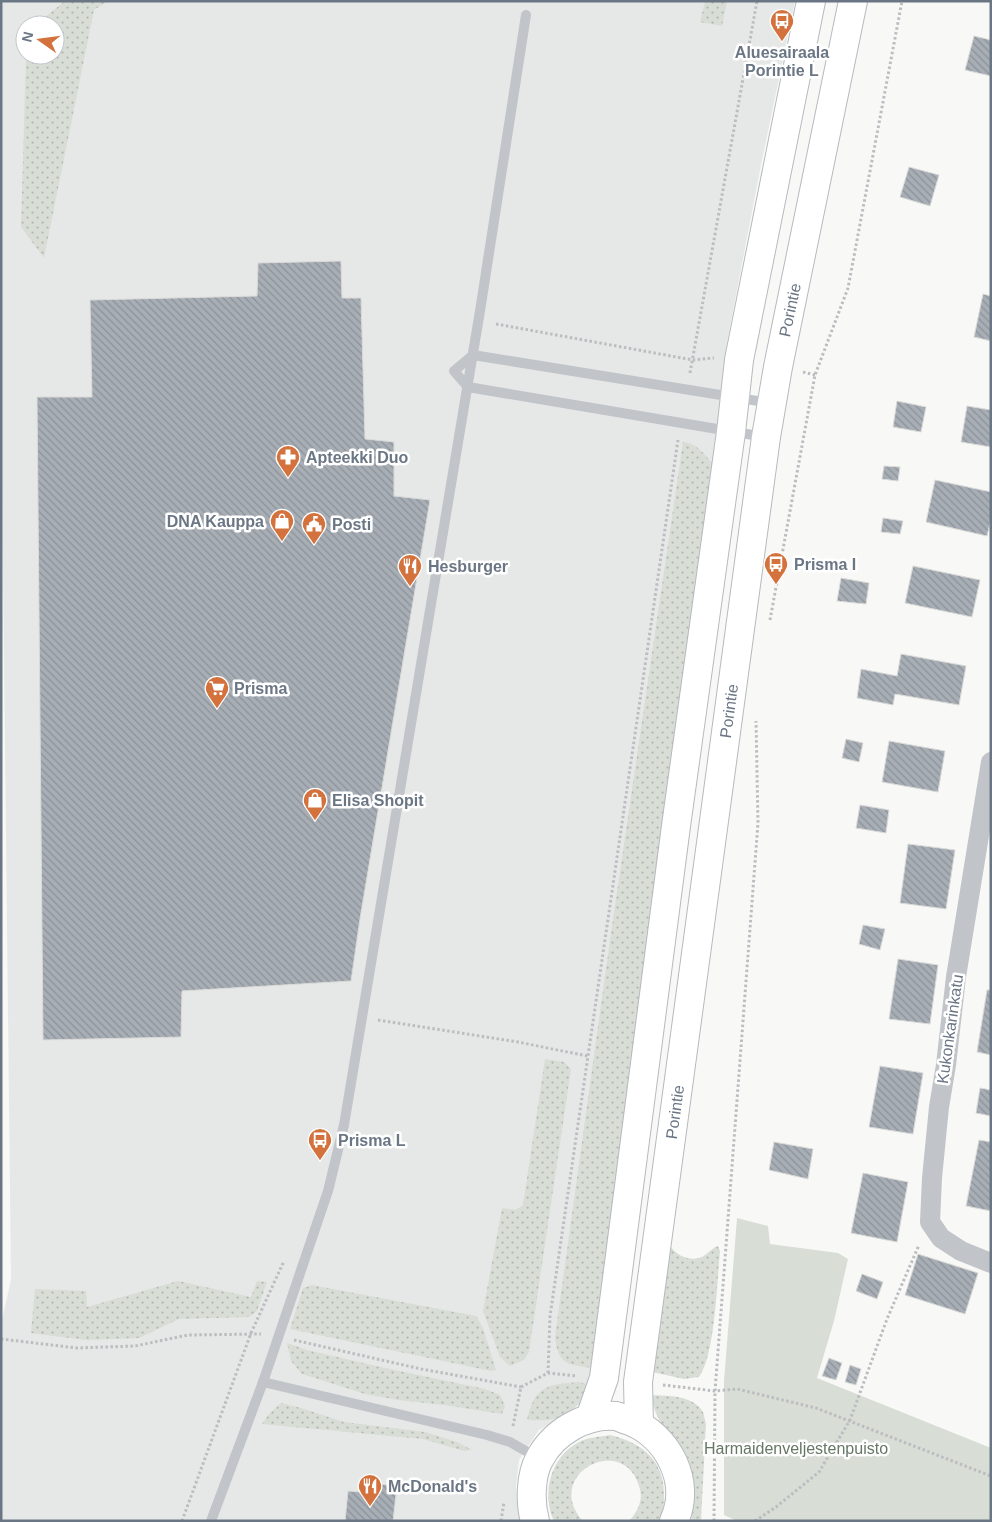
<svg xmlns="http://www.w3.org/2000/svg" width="992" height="1522" font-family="Helvetica,sans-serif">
	<defs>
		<pattern id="grass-dots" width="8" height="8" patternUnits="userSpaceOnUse" patternTransform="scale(1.25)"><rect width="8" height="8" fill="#d8ddd6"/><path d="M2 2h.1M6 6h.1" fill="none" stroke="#b3b8b3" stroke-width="1.8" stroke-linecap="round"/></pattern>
		<pattern id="building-back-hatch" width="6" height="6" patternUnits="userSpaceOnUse" patternTransform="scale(1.25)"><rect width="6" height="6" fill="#a8aeb5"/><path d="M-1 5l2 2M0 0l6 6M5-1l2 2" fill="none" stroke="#8d9299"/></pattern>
	</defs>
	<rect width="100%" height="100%" fill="#f8f9f7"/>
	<path fill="#e6e8e7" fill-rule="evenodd" d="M1,1H795L760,170L727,342L713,480L591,1385L578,1405L561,1418L539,1430L519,1460L516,1487L520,1513L519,1521H1V1324L11,1280L1,394ZM25,25H55V55H25Z"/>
	<g fill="url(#grass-dots)">
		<path d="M65,1H108L94,10L44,258L21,227L26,58L27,55H55V25H41L45,17Z"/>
		<path d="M705,1H727L722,26L700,22Z"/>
		<path d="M683,442C698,444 703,453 713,464L594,1368C568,1365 558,1365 555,1337L611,933Z"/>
		<path d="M545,1059L564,1062L571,1069L529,1352L524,1360L510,1366L500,1357L483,1311L502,1208L516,1210L523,1205Z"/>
		<path d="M718,1246L720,1251C717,1281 715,1356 699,1377L684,1379L652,1372L666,1249L671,1247C678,1257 694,1263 705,1255C710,1252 712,1248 718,1246Z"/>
		<path d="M178,1281L251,1297L257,1281L267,1282L257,1311L249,1317L179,1319L139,1338L86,1340L31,1333L35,1289L86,1291L87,1307Z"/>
		<path d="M312,1285L476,1316L483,1328L496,1370L491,1371L290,1329L303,1288Z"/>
		<path d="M287,1343L307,1350L385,1368L485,1389L500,1395L505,1406L502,1414L444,1405L398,1400L365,1394L302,1374L291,1361Z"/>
		<path d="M579,1382L591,1385C574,1416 561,1422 527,1420C535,1385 547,1385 579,1382Z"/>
		<path d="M651,1395C668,1396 693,1395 703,1412C704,1415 705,1420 706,1424L701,1521H691C695,1500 696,1475 686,1455C674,1430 656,1429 651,1395Z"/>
		<path d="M281,1403L301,1408L344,1422L425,1432L457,1442L472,1450L464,1451L423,1439L262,1424L269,1414Z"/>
		<path d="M610,1435C641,1442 664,1460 664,1494C664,1504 664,1512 658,1521H629C638,1511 644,1499 639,1486C623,1432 542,1474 583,1521H554C541,1493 551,1456 579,1442C589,1437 599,1437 610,1435Z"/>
	</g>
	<path fill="#d8ddd6" d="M737,1218L768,1226L770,1244L838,1253L848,1259L834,1321L817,1378L991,1448V1521H737L724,1515V1381Z"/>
	<g fill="url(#building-back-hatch)" stroke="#dadbd9">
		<path d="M974,36L991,40V76L965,70Z"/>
		<path d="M909,167L939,175L930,206L900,197Z"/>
		<path d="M341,261L342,298H361L365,439L394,442V496L430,500L360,919L351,981L182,991L181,1037L43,1040L37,397H92L90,300L257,296L258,263Z"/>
		<path d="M983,294L991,296V341L974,337Z"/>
		<path d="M897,401L926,407L921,432L893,427Z"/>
		<path d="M967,406L991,410V447L961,442Z"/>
		<path d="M884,466L900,467L898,481L882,479Z"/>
		<path d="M935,480L991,492V519L987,536L926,522Z"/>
		<path d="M883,518L903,521L900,534L881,532Z"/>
		<path d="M913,566L980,580L972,617L905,603Z"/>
		<path d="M841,578L869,583L866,604L837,601Z"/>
		<path d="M901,654L966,666L959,705L895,694L893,705L857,698L861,669L897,676Z"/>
		<path d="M846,739L863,743L859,762L842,758Z"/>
		<path d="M889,741L945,751L938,792L882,782Z"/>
		<path d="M860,805L889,810L886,833L856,828Z"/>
		<path d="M908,844L955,850L946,909L900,903Z"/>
		<path d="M863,925L885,929L880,950L859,944Z"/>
		<path d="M898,959L938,965L930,1024L889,1019Z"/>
		<path d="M987,990H991V1055L977,1052Z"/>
		<path d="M880,1066L923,1073L913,1134L869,1127Z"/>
		<path d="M980,1088L991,1090V1116L976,1113Z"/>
		<path d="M979,1140L991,1142V1211L966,1206Z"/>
		<path d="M774,1142L813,1149L808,1179L769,1170Z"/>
		<path d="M863,1173L908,1182L897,1242L851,1233Z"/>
		<path d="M918,1254L978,1273L965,1314L905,1295Z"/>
		<path d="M862,1274L883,1282L877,1299L856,1291Z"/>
		<path d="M829,1358L842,1363L836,1380L822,1376Z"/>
		<path d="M850,1365L861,1369L856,1385L845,1382Z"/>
		<path d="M362,1482L397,1486L393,1521H345L348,1491L361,1492Z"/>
	</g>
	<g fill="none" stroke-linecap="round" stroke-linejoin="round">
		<g stroke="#b6b9be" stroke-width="30">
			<g id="secondary">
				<path d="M590,1418L604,1378L676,826L731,432L739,360L811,1"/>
				<path d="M639,1425L638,1382L766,437L778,367L853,1"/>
				<path d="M535,1521C530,1503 530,1475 540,1458C554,1432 586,1413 616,1416C620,1417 625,1420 630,1421C668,1436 692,1482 674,1521"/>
			</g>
		</g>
		<g stroke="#bbbdc0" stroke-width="3" stroke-dasharray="2.5 2.5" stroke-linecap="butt">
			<path d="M745,68L772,73"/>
			<path d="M496,324L693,360L714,358"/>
			<path d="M803,372L815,375"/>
			<path d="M690,373L757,1"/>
			<path d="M770,620L815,375L848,288L902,1"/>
			<path d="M378,1020L518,1042L587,1056"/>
			<path d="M1,1339L77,1348L135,1346L188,1335L261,1334"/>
			<path d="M294,1340L421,1369L521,1387"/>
			<path d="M548,1373L550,1316L678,440"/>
			<path d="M663,1385L715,1391L737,1389L816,1408L991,1476"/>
			<path d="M521,1387L548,1373L577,1376"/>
			<path d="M513,1426L521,1387"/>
			<path d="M182,1521L251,1333L284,1261"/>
			<path d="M501,1521L504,1502"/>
			<path d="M714,1521L715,1391L758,823L756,721"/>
			<path d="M755,1521L776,1507L819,1472L850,1420L887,1319L919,1245"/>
		</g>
		<g stroke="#c1c4c8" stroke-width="10">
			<path d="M765,437L468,387L454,371L473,355L770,403"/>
			<path d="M263,1382L487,1435L510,1442L538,1458"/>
			<path d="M211,1521L263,1382L328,1191L344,1125L480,311L526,15"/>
		</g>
		<path stroke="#c1c4c8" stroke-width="20" d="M991,762L956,977L946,1065L939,1107L932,1178L930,1222L941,1238L961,1251L991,1263"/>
		<use href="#secondary" stroke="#fff" stroke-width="28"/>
	</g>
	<defs>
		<g id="bus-pin" transform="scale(1.25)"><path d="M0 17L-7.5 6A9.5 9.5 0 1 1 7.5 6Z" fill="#d3723d" stroke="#fff"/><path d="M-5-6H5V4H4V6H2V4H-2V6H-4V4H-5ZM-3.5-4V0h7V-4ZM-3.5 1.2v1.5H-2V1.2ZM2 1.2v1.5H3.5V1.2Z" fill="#fff"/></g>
		<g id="pharmacy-pin" transform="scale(1.25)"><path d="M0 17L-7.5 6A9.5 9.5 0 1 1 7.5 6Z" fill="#d3723d" stroke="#fff"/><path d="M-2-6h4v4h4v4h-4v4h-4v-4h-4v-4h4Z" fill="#fff"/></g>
		<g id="shop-pin" transform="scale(1.25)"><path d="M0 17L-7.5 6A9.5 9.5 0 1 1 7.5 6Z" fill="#d3723d" stroke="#fff"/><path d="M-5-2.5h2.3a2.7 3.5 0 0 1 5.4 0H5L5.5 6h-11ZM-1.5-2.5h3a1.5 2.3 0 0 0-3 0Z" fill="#fff"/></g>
		<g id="civic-pin" transform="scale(1.25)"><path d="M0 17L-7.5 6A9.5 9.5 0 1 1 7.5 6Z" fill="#d3723d" stroke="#fff"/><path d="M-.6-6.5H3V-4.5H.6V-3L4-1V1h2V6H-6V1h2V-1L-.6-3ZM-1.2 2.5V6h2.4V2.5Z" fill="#fff"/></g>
		<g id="restaurant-pin" transform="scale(1.25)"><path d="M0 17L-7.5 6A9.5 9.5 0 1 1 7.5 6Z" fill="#d3723d" stroke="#fff"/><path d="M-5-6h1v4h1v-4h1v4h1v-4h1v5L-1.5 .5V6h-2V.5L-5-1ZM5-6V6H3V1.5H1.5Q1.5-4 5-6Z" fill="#fff"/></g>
		<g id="supermarket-pin" transform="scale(1.25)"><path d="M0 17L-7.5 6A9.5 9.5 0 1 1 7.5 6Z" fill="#d3723d" stroke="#fff"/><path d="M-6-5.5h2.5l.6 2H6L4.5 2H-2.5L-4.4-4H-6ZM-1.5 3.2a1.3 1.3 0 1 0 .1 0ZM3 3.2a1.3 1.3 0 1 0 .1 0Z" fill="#fff"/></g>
	</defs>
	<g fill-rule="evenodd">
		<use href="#bus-pin" x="782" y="21"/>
		<use href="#pharmacy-pin" x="288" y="457"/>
		<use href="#shop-pin" x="282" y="521"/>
		<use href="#civic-pin" x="314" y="524"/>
		<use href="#bus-pin" x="776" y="564"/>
		<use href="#restaurant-pin" x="410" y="566"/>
		<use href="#supermarket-pin" x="217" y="688"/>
		<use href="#shop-pin" x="315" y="800"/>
		<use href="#bus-pin" x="320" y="1140"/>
		<use href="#restaurant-pin" x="370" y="1486"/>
	</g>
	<g text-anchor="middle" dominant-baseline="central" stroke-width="5" stroke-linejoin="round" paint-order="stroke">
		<g font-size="16" font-weight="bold" fill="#6b7685" stroke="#fff" text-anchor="start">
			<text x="782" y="52" text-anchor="middle">Aluesairaala<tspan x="782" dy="18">Porintie L</tspan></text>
			<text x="306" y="457">Apteekki Duo</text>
			<text x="264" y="521" text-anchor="end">DNA Kauppa</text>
			<text x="332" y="524">Posti</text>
			<text x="794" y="564">Prisma I</text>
			<text x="428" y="566">Hesburger</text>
			<text x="234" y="688">Prisma</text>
			<text x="332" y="800">Elisa Shopit</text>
			<text x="338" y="1140">Prisma L</text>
			<text x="388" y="1486">McDonald's</text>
		</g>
		<g font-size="16" fill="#6b7685" stroke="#fff">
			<text transform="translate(790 310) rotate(-78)">Porintie</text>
			<text transform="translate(729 711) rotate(-82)">Porintie</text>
			<text transform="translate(950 1029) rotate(-82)">Kukonkarinkatu</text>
			<text transform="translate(675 1112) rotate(-82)">Porintie</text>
		</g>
		<g font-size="16" fill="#667765" stroke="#fff">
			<text x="796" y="1448">Harmaidenveljestenpuisto</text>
		</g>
	</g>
	<rect width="992" height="1522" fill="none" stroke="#6b7685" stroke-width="5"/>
	<g transform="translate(40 40) rotate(284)"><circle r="24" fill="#ffffff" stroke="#c4c8ce"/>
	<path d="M0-4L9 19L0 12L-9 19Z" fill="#d3723d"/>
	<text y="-8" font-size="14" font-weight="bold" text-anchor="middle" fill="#6b7685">N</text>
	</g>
</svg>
